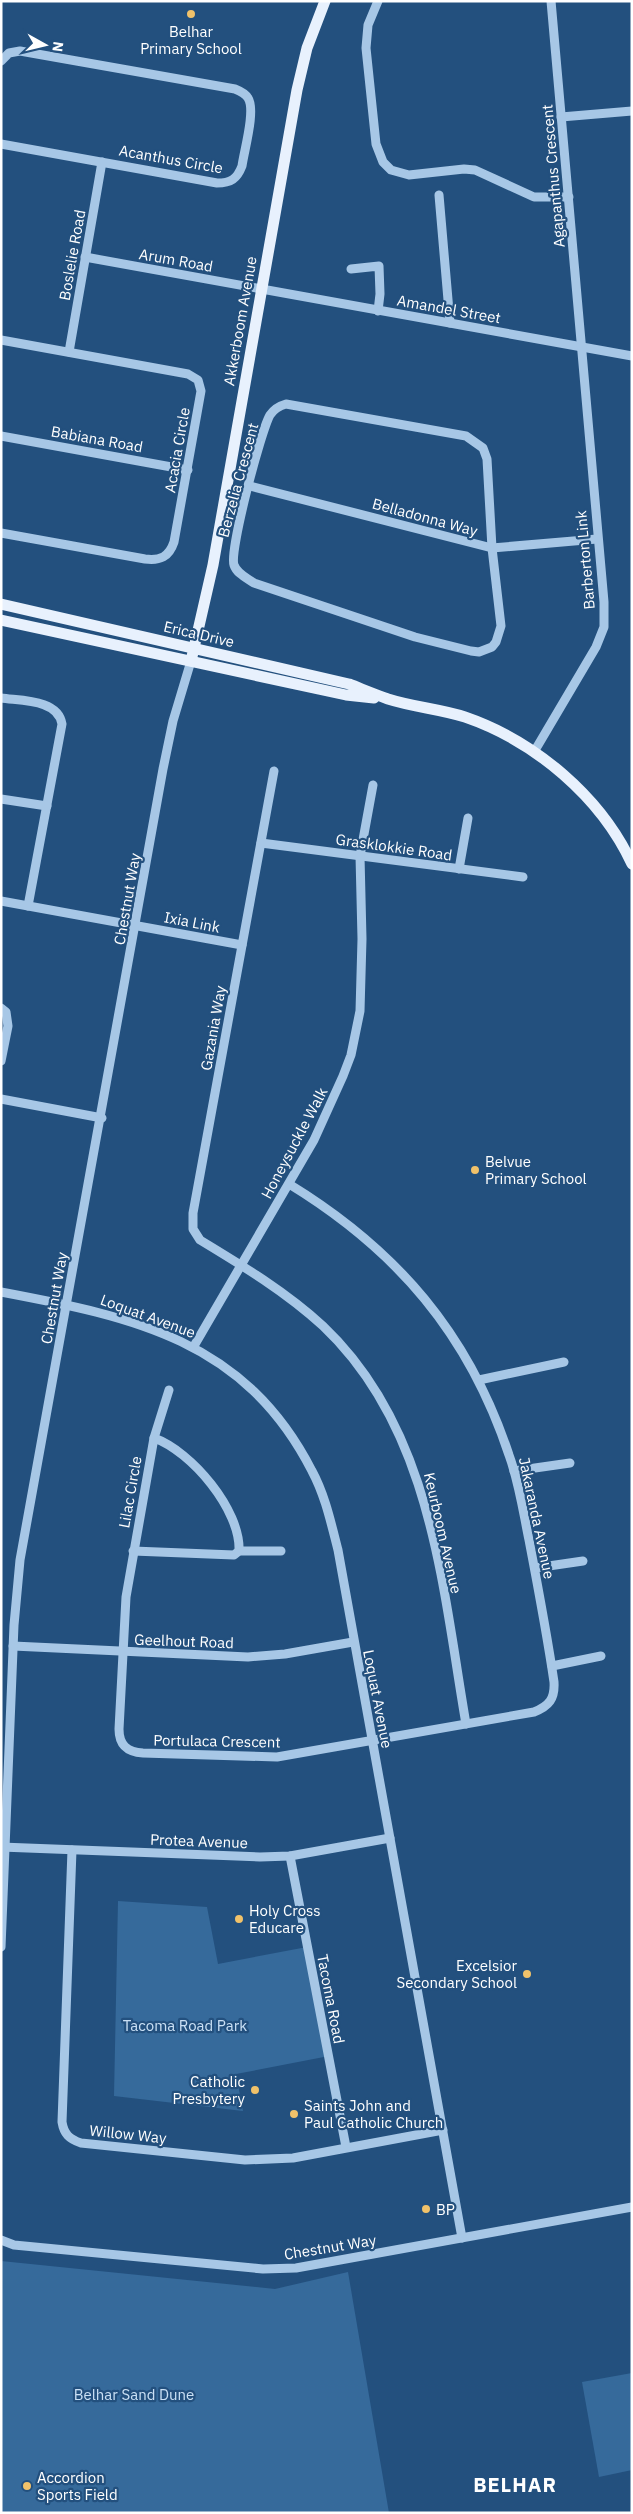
<svg xmlns="http://www.w3.org/2000/svg" width="633" height="2514" font-family="'IBM Plex Sans',sans-serif">
	<rect width="100%" height="100%" fill="#23507e"/>
	<g fill="#366a9b">
		<path d="M118,1901L207,1907L218,1964L307,1947L329,2056L236,2074L243,2111L114,2096Z"/>
		<path d="M1,2261L275,2289L348,2272L389,2513H1Z"/>
		<path d="M632,2373V2470L599,2477L582,2382Z"/>
	</g>
	<g fill="none" stroke-linecap="round" stroke-linejoin="round">
		<g stroke="#a7c7e6" stroke-width="9">
			<path d="M378,1L368,25L366,48L376,144L383,162L391,170L409,175L464,169L475,170L534,197H569"/>
			<path d="M1,61L9,53L20,51L235,89C240,91 245,93 248,98C256,110 244,151 242,166C237,179 231,183 217,183L1,144"/>
			<path d="M561,117L632,111"/>
			<path d="M439,195L450,323"/>
			<path d="M85,257L632,356"/>
			<path d="M351,269L379,266L380,294L378,311"/>
			<path d="M1,340L188,374L198,380L201,391L174,542C169,557 160,561 145,559L1,533"/>
			<path d="M69,352L102,162"/>
			<path d="M286,404L466,436L483,448L487,459L492,548L501,626L496,642L492,647L479,652L471,651L415,637L254,583C247,578 237,574 234,565C229,551 261,431 270,415C274,409 279,406 286,404Z"/>
			<path d="M1,436L188,470"/>
			<path d="M250,486L492,548L597,539"/>
			<path d="M1,698C21,701 58,699 62,724L28,906"/>
			<path d="M534,752L596,647L604,627V602L551,1"/>
			<path d="M274,771L193,1213V1229L200,1240C243,1266 286,1292 323,1326C432,1429 442,1585 466,1724"/>
			<path d="M1,799L47,806"/>
			<path d="M261,843L523,877"/>
			<path d="M459,869L468,818"/>
			<path d="M1,901L242,945"/>
			<path d="M1,1008L6,1012L8,1026L1,1061"/>
			<path d="M1,1099L102,1118"/>
			<path d="M1,1292C134,1317 245,1340 312,1471C325,1495 331,1523 338,1550L462,2238"/>
			<path d="M194,1346L314,1140L343,1076L351,1055L360,1011L362,939L360,856L373,785"/>
			<path d="M479,1380L564,1362"/>
			<path d="M169,1390L154,1438L126,1597L119,1729C119,1745 127,1752 143,1753L277,1757L534,1712C549,1706 555,1699 554,1682C547,1634 538,1587 529,1540C523,1511 519,1482 509,1455C469,1334 397,1250 289,1184"/>
			<path d="M154,1438C191,1451 241,1510 239,1551"/>
			<path d="M514,1471L570,1463"/>
			<path d="M133,1551L234,1555L239,1551H281"/>
			<path d="M535,1568L583,1561"/>
			<path d="M13,1646L248,1657L285,1654L353,1642"/>
			<path d="M552,1666L601,1656"/>
			<path d="M1,1847L260,1857L290,1856L390,1838"/>
			<path d="M72,1850L62,2122C64,2134 69,2139 81,2143L245,2160L293,2158L443,2130"/>
			<path d="M290,1856L346,2147"/>
			<path d="M1,1947L14,1625L20,1560L163,769L173,721L191,661"/>
			<path d="M1,2240L14,2245L263,2269L296,2268L632,2207"/>
		</g>
		<g stroke="#e8f1fd" stroke-width="11">
			<path d="M1,604L349,684C362,689 374,694 388,699C413,707 440,709 465,717C535,741 601,797 632,864"/>
			<path d="M1,620L346,695L374,698"/>
			<path d="M191,661L213,565L297,90L307,48L325,1"/>
		</g>
	</g>
	<g fill="#f1c26a" stroke="#23507e" stroke-width="2">
		<circle cx="191" cy="14" r="5"/>
		<circle cx="475" cy="1170" r="5"/>
		<circle cx="239" cy="1919" r="5"/>
		<circle cx="527" cy="1974" r="5"/>
		<circle cx="255" cy="2090" r="5"/>
		<circle cx="294" cy="2114" r="5"/>
		<circle cx="426" cy="2209" r="5"/>
		<circle cx="27" cy="2486" r="5"/>
	</g>
	<g text-anchor="middle" dominant-baseline="central" stroke-width="4.5" stroke-linejoin="round" paint-order="stroke">
		<g font-size="15" fill="#fff" stroke="#23507e" text-anchor="start">
			<text x="191" y="31" text-anchor="middle">Belhar<tspan x="191" dy="17">Primary School</tspan></text>
			<text x="485" y="1161">Belvue<tspan x="485" dy="17">Primary School</tspan></text>
			<text x="249" y="1910">Holy Cross<tspan x="249" dy="17">Educare</tspan></text>
			<text x="517" y="1965" text-anchor="end">Excelsior<tspan x="517" dy="17">Secondary School</tspan></text>
			<text x="245" y="2081" text-anchor="end">Catholic<tspan x="245" dy="17">Presbytery</tspan></text>
			<text x="304" y="2105">Saints John and<tspan x="304" dy="17">Paul Catholic Church</tspan></text>
			<text x="436" y="2209">BP</text>
			<text x="37" y="2477">Accordion<tspan x="37" dy="17">Sports Field</tspan></text>
		</g>
		<g font-size="15" fill="#fff" stroke="#23507e">
			<text transform="translate(171 159) rotate(10)">Acanthus Circle</text>
			<text transform="translate(553 176) rotate(-95)">Agapanthus Crescent</text>
			<text transform="translate(72 255) rotate(-80)">Boslelie Road</text>
			<text transform="translate(176 260) rotate(10)">Arum Road</text>
			<text transform="translate(449 309) rotate(10)">Amandel Street</text>
			<text transform="translate(240 321) rotate(-80)">Akkerboom Avenue</text>
			<text transform="translate(97 439) rotate(10)">Babiana Road</text>
			<text transform="translate(177 450) rotate(-80)">Acacia Circle</text>
			<text transform="translate(238 480) rotate(-75)">Berzelia Crescent</text>
			<text transform="translate(425 517) rotate(15)">Belladonna Way</text>
			<text transform="translate(585 560) rotate(-95)">Barberton Link</text>
			<text transform="translate(199 634) rotate(13)">Erica Drive</text>
			<text transform="translate(394 847) rotate(8)">Grasklokkie Road</text>
			<text transform="translate(127 899) rotate(-80)">Chestnut Way</text>
			<text transform="translate(192 922) rotate(11)">Ixia Link</text>
			<text transform="translate(213 1028) rotate(-80)">Gazania Way</text>
			<text transform="translate(294 1143) rotate(-62)">Honeysuckle Walk</text>
			<text transform="translate(54 1298) rotate(-80)">Chestnut Way</text>
			<text transform="translate(148 1316) rotate(20)">Loquat Avenue</text>
			<text transform="translate(130 1492) rotate(-80)">Lilac Circle</text>
			<text transform="translate(537 1518) rotate(78)">Jakaranda Avenue</text>
			<text transform="translate(443 1533) rotate(77)">Keurboom Avenue</text>
			<text transform="translate(184 1641) rotate(2)">Geelhout Road</text>
			<text transform="translate(378 1699) rotate(79)">Loquat Avenue</text>
			<text transform="translate(217 1741) rotate(1)">Portulaca Crescent</text>
			<text transform="translate(199 1841) rotate(2)">Protea Avenue</text>
			<text transform="translate(331 1999) rotate(79)">Tacoma Road</text>
			<text transform="translate(128 2134) rotate(6)">Willow Way</text>
			<text transform="translate(330 2247) rotate(-9)">Chestnut Way</text>
		</g>
		<g font-size="15" fill="#cae0f5" stroke="#23507e">
			<text x="185" y="2025">Tacoma Road Park</text>
			<text x="134" y="2394">Belhar Sand Dune</text>
		</g>
		<g font-size="20" font-weight="bold" letter-spacing="1" fill="#fff" stroke="#23507e">
			<text x="515" y="2484">BELHAR</text>
		</g>
	</g>
	<rect width="633" height="2514" fill="none" stroke="#ffffff" stroke-width="5"/>
	<g transform="translate(45 45) rotate(98)" stroke="#23507e" stroke-width="4" paint-order="stroke">
	<path d="M0-4L9 19L0 12L-9 19Z" fill="#ffffff"/>
	<text y="-8" font-size="14" font-weight="bold" text-anchor="middle" fill="#ffffff">N</text>
	</g>
</svg>
